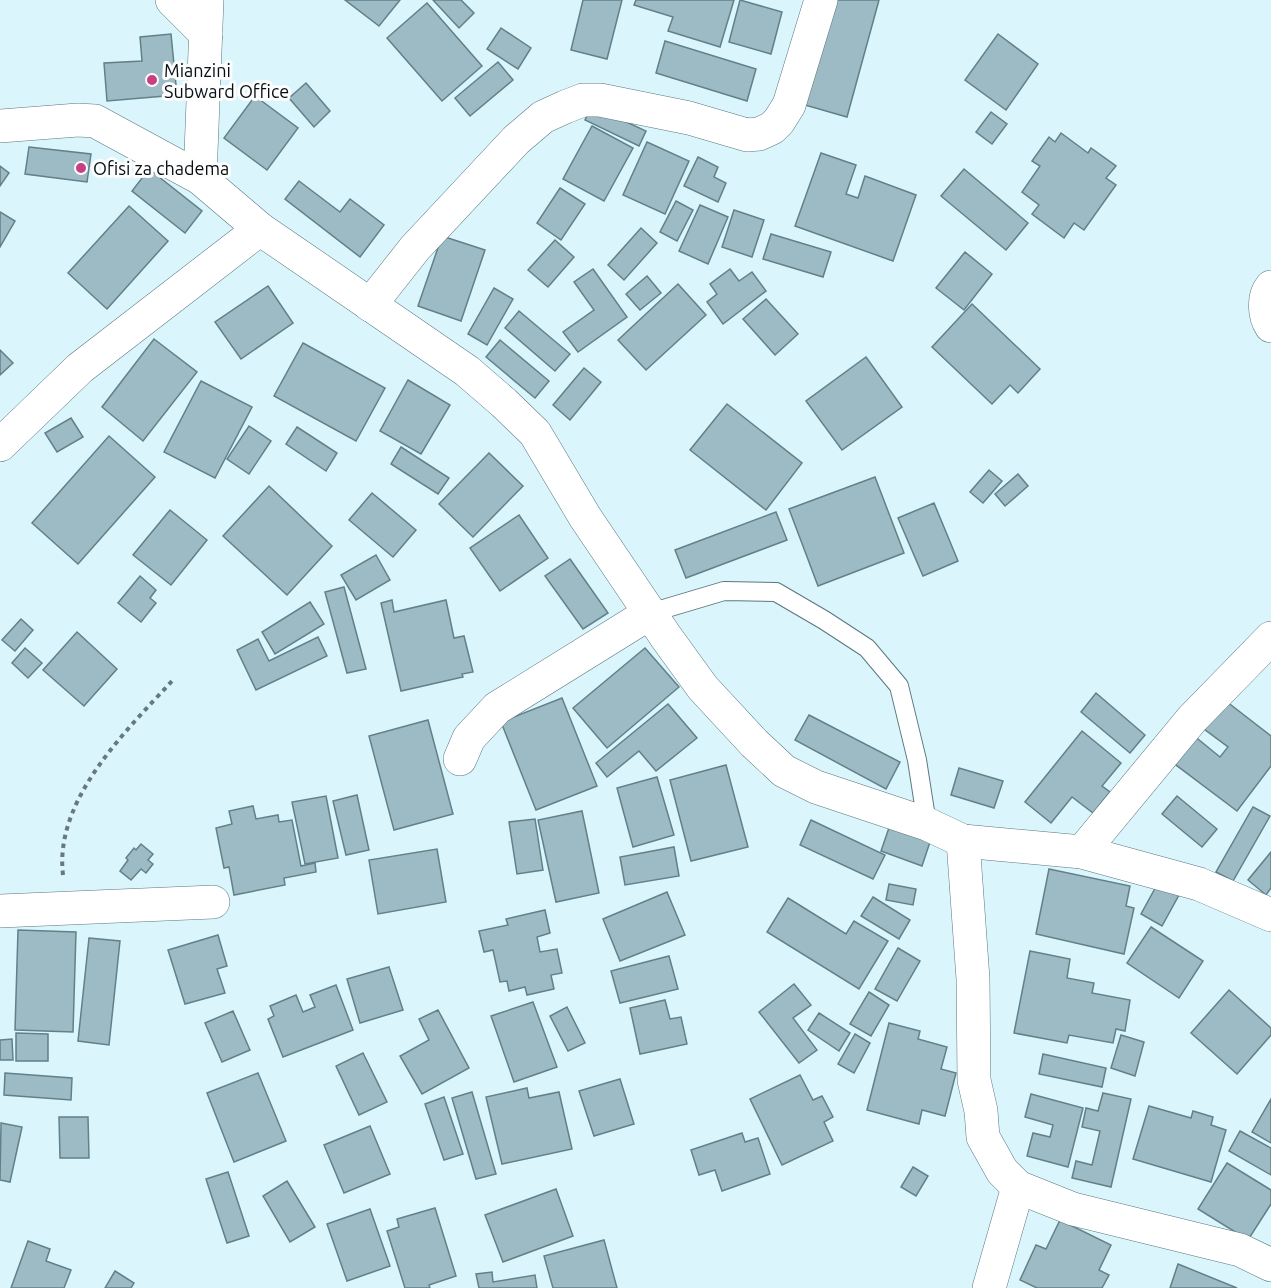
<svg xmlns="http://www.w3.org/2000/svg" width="1271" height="1288" font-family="Ubuntu,sans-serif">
	<rect width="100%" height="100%" fill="#dbf5fd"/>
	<g fill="#9cbbc4" stroke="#628088" stroke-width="1.5">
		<path d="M345,0H400L379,26Z"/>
		<path d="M433,0H461L474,13L459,28Z"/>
		<path d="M583,0H622L607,59L571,50Z"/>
		<path d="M636,0H734L720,47L668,31L673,17L634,5Z"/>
		<path d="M740,0L782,12L771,54L729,42Z"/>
		<path d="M835,0H879L847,117L805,105Z"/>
		<path d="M427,3L482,66L442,101L387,38Z"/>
		<path d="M501,28L531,48L518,69L487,49Z"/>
		<path d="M171,34L177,95L107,101L104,63L142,61L140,37Z"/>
		<path d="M998,34L1038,64L1006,110L965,80Z"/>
		<path d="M665,41L756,69L747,101L656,73Z"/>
		<path d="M498,62L513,80L470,116L455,98Z"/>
		<path d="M306,83L330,111L314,127L289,98Z"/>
		<path d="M255,96L298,128L267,170L224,138Z"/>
		<path d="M592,106L646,131L639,146L585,120Z"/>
		<path d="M991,112L1007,124L992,144L976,132Z"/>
		<path d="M592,126L633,148L604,201L563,179Z"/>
		<path d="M1061,133L1088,153L1091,148L1116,166L1106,178L1116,185L1084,230L1074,223L1064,238L1032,214L1039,205L1022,192L1040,166L1032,161L1049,137L1055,142Z"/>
		<path d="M647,142L689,161L665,214L623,195Z"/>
		<path d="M29,147L91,154L87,182L25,174Z"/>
		<path d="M821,153L856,165L846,194L858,198L865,176L916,195L893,261L795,226Z"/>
		<path d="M698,157L718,167L714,177L726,183L718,202L684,186Z"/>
		<path d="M0,166L9,173L0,186Z"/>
		<path d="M149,169L202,211L185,233L132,191Z"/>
		<path d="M964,169L1028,223L1006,250L941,196Z"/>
		<path d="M299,181L340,212L350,199L384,225L360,257L285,199Z"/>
		<path d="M560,188L585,204L561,240L537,223Z"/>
		<path d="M676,201L693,210L677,241L660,232Z"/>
		<path d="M700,205L728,217L708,264L679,251Z"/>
		<path d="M129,206L168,241L107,309L68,273Z"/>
		<path d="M734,210L764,220L752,257L722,247Z"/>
		<path d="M0,212L15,221L0,247Z"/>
		<path d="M641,228L657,243L624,280L608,265Z"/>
		<path d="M771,234L831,252L823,277L763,259Z"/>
		<path d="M442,236L485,250L461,321L418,306Z"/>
		<path d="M555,240L574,257L548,287L528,270Z"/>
		<path d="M965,252L992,274L964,310L936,288Z"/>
		<path d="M593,269L627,317L578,352L563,332L594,310L574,282Z"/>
		<path d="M730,269L739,281L752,272L766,291L723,324L707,302L717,294L710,284Z"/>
		<path d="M647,276L661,293L640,310L626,294Z"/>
		<path d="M678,284L706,315L646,370L618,340Z"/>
		<path d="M268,286L293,323L241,359L215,322Z"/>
		<path d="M494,288L513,299L487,345L468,334Z"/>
		<path d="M766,299L798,334L775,355L743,319Z"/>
		<path d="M972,304L1040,369L1018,393L1010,385L992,404L932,347Z"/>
		<path d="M519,311L570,354L555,371L505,328Z"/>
		<path d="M154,339L197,372L143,441L102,407Z"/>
		<path d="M500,340L549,381L535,398L486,357Z"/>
		<path d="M303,343L385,388L356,441L274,396Z"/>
		<path d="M0,350L13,363L0,375Z"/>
		<path d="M866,357L902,407L842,450L806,401Z"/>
		<path d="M584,368L601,382L570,420L553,405Z"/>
		<path d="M408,380L450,405L421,454L380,431Z"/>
		<path d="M201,381L252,407L215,478L164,452Z"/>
		<path d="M727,404L802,463L766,510L690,450Z"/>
		<path d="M71,418L83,437L57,452L45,433Z"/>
		<path d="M249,426L271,441L249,474L227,459Z"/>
		<path d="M297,427L337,453L326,471L286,444Z"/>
		<path d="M109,436L155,477L78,564L32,523Z"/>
		<path d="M401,447L449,478L438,494L391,464Z"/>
		<path d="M489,453L523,486L473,537L439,504Z"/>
		<path d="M989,470L1002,481L983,503L970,492Z"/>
		<path d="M1018,474L1028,486L1005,506L995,494Z"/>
		<path d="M875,477L904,553L818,586L789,509Z"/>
		<path d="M269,486L332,546L287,595L223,536Z"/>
		<path d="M372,493L416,530L393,557L349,520Z"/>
		<path d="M934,503L958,561L923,576L898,518Z"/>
		<path d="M170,510L207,540L171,585L133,555Z"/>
		<path d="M776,512L787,540L686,578L675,550Z"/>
		<path d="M519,515L548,558L500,591L470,548Z"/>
		<path d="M376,555L390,580L356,600L341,575Z"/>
		<path d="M570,559L608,613L583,629L545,576Z"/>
		<path d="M140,576L156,590L150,598L156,603L141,622L118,603Z"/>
		<path d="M344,587L366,669L347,673L325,592Z"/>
		<path d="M392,600L394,612L446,600L454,638L464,636L473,672L462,674L463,677L401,691L381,603Z"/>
		<path d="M310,602L324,624L275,654L262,632Z"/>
		<path d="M21,619L33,630L15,651L2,640Z"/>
		<path d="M77,632L117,669L84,706L43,670Z"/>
		<path d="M318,637L327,656L256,690L237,650L258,639L269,661Z"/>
		<path d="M25,648L42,663L28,678L12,663Z"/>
		<path d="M645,648L679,687L607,748L573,708Z"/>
		<path d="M1096,693L1145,735L1130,753L1081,712Z"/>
		<path d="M562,698L597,786L536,810L501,722Z"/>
		<path d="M1222,698L1271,736V766L1237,811L1172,762L1193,735L1220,757L1228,747L1200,726Z"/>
		<path d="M668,704L697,738L656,771L639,751L607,777L596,763Z"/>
		<path d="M809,715L900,762L886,789L795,740Z"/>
		<path d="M428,720L453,814L394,830L369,736Z"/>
		<path d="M1082,731L1121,763L1102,786L1110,792L1093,813L1072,797L1051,823L1025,802Z"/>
		<path d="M726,765L748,847L691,861L670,780Z"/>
		<path d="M959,768L1003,781L994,808L951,795Z"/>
		<path d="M657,777L674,835L633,847L617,788Z"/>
		<path d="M357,795L369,850L346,855L333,801Z"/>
		<path d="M326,796L338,858L305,864L292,802Z"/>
		<path d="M1177,796L1217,829L1202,847L1162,814Z"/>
		<path d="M253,806L256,819L278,815L279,822L292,820L301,866L315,863L316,872L284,878L285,885L234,895L229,867L224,868L216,828L232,824L229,811Z"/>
		<path d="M1253,807L1270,816L1233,881L1216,872Z"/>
		<path d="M582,811L599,893L556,902L538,820Z"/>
		<path d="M535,819L543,870L517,874L509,822Z"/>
		<path d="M811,820L885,855L873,879L800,845Z"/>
		<path d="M891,822L932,836L922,866L881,851Z"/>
		<path d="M141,844L153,854L148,860L153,864L146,873L141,869L131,880L120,871L128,860L126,858L134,848L136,850Z"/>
		<path d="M674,847L679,876L625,885L620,857Z"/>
		<path d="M437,849L446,902L378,914L369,860Z"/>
		<path d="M1271,852V888L1266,895L1248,880Z"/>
		<path d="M1049,869L1130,886L1126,906L1134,908L1124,954L1036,934Z"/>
		<path d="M1158,883L1179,895L1162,926L1141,914Z"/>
		<path d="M889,884L916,889L913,905L886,900Z"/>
		<path d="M667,892L685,935L620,961L603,919Z"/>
		<path d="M873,897L910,920L899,939L861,916Z"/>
		<path d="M788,898L846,934L854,921L888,941L859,989L767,932Z"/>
		<path d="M545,910L550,933L537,937L540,952L557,949L562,973L551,975L554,989L527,995L525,987L509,991L507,981L500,982L493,950L484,952L479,931L508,925L506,919Z"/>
		<path d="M1151,927L1203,961L1179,998L1127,963Z"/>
		<path d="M18,930L76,932L73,1032L15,1030Z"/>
		<path d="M218,935L227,966L217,969L225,993L185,1004L168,950Z"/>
		<path d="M89,938L120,941L109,1045L78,1041Z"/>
		<path d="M898,948L920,961L897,1001L875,989Z"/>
		<path d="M1030,951L1070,959L1067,978L1094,983L1092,993L1130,1000L1125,1031L1116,1029L1113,1043L1069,1035L1067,1043L1014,1033Z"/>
		<path d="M669,956L678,989L620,1003L611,971Z"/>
		<path d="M389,967L403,1010L360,1023L347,979Z"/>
		<path d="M794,984L811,1005L793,1018L817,1050L799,1063L759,1012Z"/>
		<path d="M336,985L353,1030L283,1057L268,1019L274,1016L270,1006L296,995L303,1012L315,1007L310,995Z"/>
		<path d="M1229,990L1271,1028V1035L1237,1074L1191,1033Z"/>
		<path d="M869,992L889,1005L871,1036L850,1024Z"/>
		<path d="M665,1000L670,1019L681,1017L687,1044L640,1054L630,1008Z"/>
		<path d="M533,1002L557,1067L514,1082L491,1016Z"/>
		<path d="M567,1007L585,1043L568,1051L550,1016Z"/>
		<path d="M438,1010L469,1068L422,1094L400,1056L429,1040L419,1019Z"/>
		<path d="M233,1011L250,1050L222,1062L205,1023Z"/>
		<path d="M819,1013L850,1033L839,1051L808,1030Z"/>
		<path d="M889,1023L920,1031L918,1039L947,1047L941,1069L956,1073L945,1116L922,1110L919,1124L867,1110Z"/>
		<path d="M16,1033L48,1034V1061H16Z"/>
		<path d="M855,1034L870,1043L854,1073L838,1064Z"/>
		<path d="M1121,1035L1144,1042L1135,1076L1111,1068Z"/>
		<path d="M12,1039L13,1060H0V1040Z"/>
		<path d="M363,1053L387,1102L359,1115L336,1066Z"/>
		<path d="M1043,1054L1106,1068L1102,1087L1039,1074Z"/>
		<path d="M5,1073L72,1078L71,1100L4,1095Z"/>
		<path d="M258,1073L286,1141L234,1162L207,1093Z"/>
		<path d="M800,1075L813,1100L822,1096L833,1117L824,1122L833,1141L782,1165L750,1099Z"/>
		<path d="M620,1079L634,1124L594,1136L579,1091Z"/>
		<path d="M527,1088L529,1098L559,1092L572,1149L502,1164L486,1097Z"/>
		<path d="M472,1092L496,1174L476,1179L452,1098Z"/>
		<path d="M1103,1093L1131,1099L1111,1187L1072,1178L1076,1161L1092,1165L1100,1131L1082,1127L1086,1108L1098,1111Z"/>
		<path d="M1031,1094L1083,1108L1068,1167L1027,1156L1033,1133L1050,1137L1053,1125L1025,1117Z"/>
		<path d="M444,1097L463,1154L444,1160L425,1104Z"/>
		<path d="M1271,1099V1143L1252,1132Z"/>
		<path d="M1149,1106L1191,1118L1193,1111L1213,1117L1211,1125L1226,1130L1211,1182L1133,1159Z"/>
		<path d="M59,1117H88L89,1158H60Z"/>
		<path d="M1,1123L22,1127L10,1182L0,1180Z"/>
		<path d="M370,1126L390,1174L344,1193L324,1145Z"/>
		<path d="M1240,1131L1271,1148V1175L1229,1151Z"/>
		<path d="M742,1133L745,1142L758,1138L770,1174L722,1191L715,1170L699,1175L691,1150Z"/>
		<path d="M1227,1163L1271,1190V1204L1248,1240L1198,1209Z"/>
		<path d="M913,1167L928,1176L916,1196L901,1187Z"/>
		<path d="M228,1172L249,1236L227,1243L206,1179Z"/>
		<path d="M287,1181L315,1227L290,1242L263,1196Z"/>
		<path d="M556,1189L573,1236L503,1262L485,1215Z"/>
		<path d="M435,1208L456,1276L429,1285L430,1288H405L387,1231L399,1227L397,1219Z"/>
		<path d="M370,1209L390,1266L347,1281L327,1224Z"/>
		<path d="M1060,1220L1111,1245L1099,1270L1109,1275L1102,1288H1037L1020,1280L1036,1245L1046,1249Z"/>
		<path d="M604,1240L617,1288H553L544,1256Z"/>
		<path d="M28,1241L50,1249L46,1261L71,1270L64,1288H11Z"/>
		<path d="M1178,1264L1237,1288H1170Z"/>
		<path d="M115,1271L134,1283L131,1288H105Z"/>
		<path d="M492,1272L493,1282L535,1275L537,1288H479L476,1274Z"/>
	</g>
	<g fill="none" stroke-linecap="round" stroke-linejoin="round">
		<g stroke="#5a777f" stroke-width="20">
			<path id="lane" d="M650,613L724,591L776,592L824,620L867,648L899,686L917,760L927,824"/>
		</g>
		<g stroke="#5a777f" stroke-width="34">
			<g id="street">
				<path d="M172,0L206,34"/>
				<path d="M0,126L78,120L95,121L200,178L260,229L467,371L504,403L535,433L585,517L666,637L703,688L754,743L784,771L816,787L927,824L963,841L1082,852L1199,884L1271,915"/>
				<path d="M200,178L207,0"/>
				<path d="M1271,287C1263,297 1264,315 1271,326"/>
				<path d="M370,305L415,248L516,140L543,117L565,107L583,100H600L689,118L747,135L759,134L772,128L779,121L789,105L821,0"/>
				<path d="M0,445L80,368L260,229"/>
				<path d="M460,759L469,738L497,708L650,613"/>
				<path d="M963,841L973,979L974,1080L981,1111L983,1137L1002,1171L1018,1187L1073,1209L1240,1250L1271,1265"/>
				<path d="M1082,852L1192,719L1271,638"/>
				<path d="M0,911L213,902"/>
				<path d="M989,1288L1018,1187"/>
			</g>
		</g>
		<path stroke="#68797e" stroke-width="4" stroke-dasharray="4.5 4.5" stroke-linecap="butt" d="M63,875C54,800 125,732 172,681"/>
		<use href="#lane" stroke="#fff" stroke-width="18"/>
		<use href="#street" stroke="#fff" stroke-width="33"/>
	</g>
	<g fill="#c74182" stroke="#fdfdfd" stroke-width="2">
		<circle cx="152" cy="80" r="6"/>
		<circle cx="81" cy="168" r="6"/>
	</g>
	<g text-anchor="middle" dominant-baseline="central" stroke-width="6" stroke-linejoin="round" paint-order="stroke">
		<g font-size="18" fill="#050f12" stroke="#fdfdfd" text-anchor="start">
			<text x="164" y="70">Mianzini<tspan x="164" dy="21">Subward Office</tspan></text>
			<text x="93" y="168">Ofisi za chadema</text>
		</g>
	</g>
</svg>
